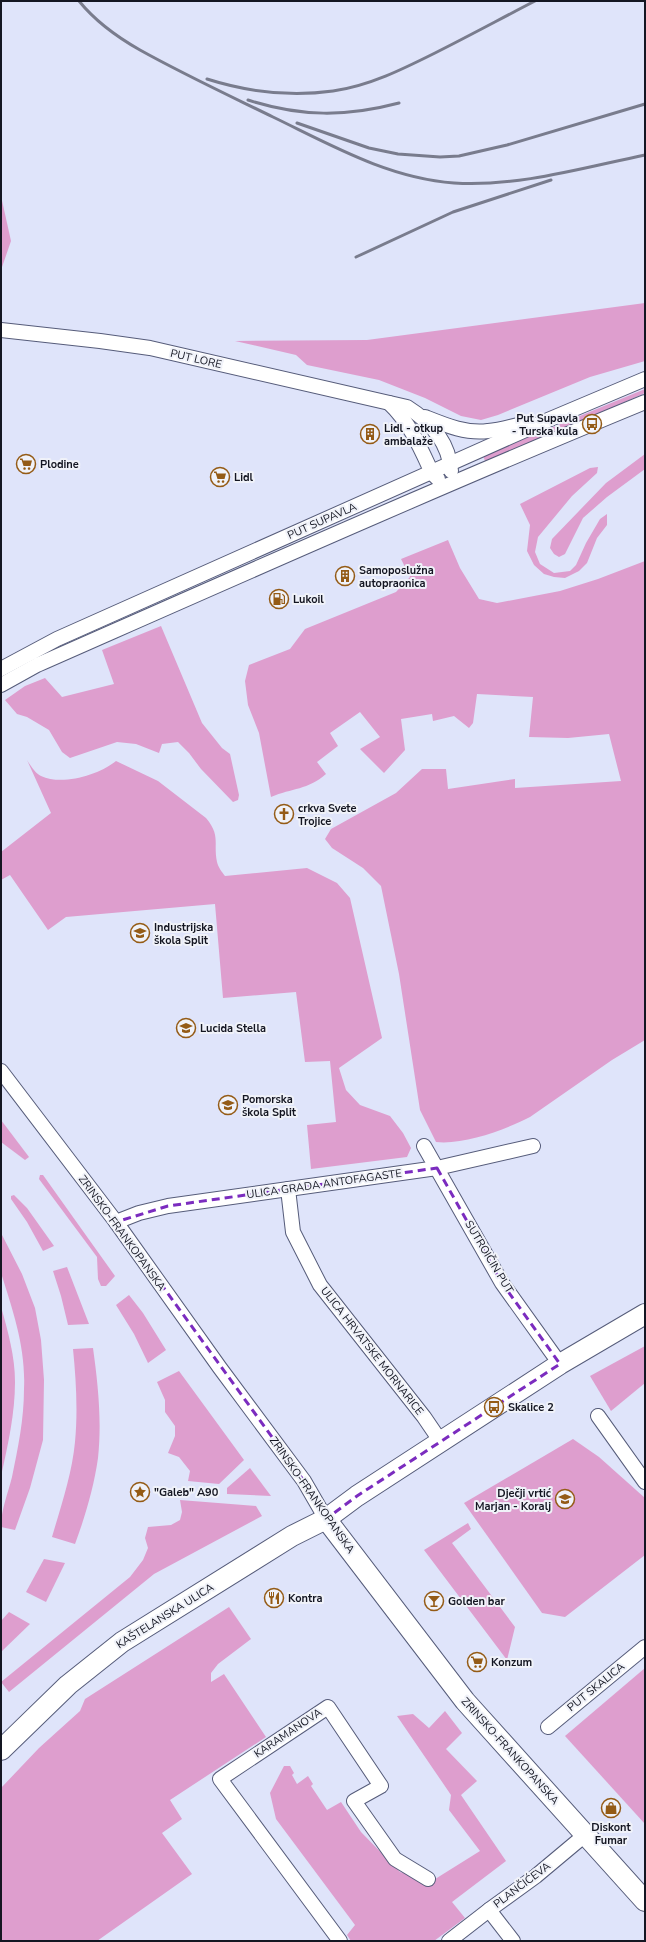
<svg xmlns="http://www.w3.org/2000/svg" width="646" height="1942" font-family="'Nunito Sans',sans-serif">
	<rect width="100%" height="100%" fill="#dfe4fa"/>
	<g fill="#de9ece">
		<path d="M1,196L11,241L1,270Z"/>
		<path d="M645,303V361L590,377L498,415L481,420L461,416L425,398L379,380L307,365L296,355L235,341L367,340Z"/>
		<path d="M645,389V393L486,463L483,456Z"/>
		<path d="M645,454V469L607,497L583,518L565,554L559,557L554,554L550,548L552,539L606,483Z"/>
		<path d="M598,467L597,473L572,496L538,537L535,552L540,564L554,573L570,571L576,565L586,543L600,519L607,514V525L597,538L587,563L579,571L565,578L554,577L544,574L534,565L527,551L530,525L520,504L590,468Z"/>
		<path d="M448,540L460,568L479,599L497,603L560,591L598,579L645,561V1040L612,1060L530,1117C505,1130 464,1145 436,1142L420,1110L399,974L381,886L363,868L332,848L325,839L331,829L396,793L422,769H446L448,789L515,779V788L621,781L609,734L568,738L529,737L533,697L477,694L473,723L469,728L454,716L433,721L432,714L401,719L405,750L384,773L360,749L380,737L360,712L330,733L338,746L317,762L326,774C308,790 292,788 271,797L259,733L248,705L245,681L249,665L290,649L305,629L396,592L410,577L401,559Z"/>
		<path d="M161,626L202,723L222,748L230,754L239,795L238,800L233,802L201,769L189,753L178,742L162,744L159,753L136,744L117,742L70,758L62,752L49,730L27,717L17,714L5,700L25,686L45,678L62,697L114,684L102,650Z"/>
		<path d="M27,760C30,765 36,774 41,776C62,786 99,775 116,761L158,781L206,818C221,836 213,843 217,862C218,867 222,872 225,876L307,868L337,883L350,898L382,1038L339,1068L346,1090L360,1105L390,1116L403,1133L411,1148L407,1157L311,1169L307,1125L336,1122L330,1061L305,1062L296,992L223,998L215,904L66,917L48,930L10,875L1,880V852L51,813Z"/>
		<path d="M1,1120L29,1157L25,1160L1,1142Z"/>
		<path d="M40,1175H43L115,1276L106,1286H101L98,1279L97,1257L39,1179Z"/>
		<path d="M14,1195L27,1208L54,1246L43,1251L27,1222L11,1199V1196Z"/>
		<path d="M1,1233L22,1274L35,1308L41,1340L44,1380L43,1440L30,1488L15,1530L1,1527C1,1510 8,1493 12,1477C18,1448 24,1419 24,1389C26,1348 13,1311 1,1273C0,1261 1,1245 1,1233Z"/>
		<path d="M67,1267L89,1324L68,1325L61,1296L53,1271Z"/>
		<path d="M129,1295L143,1313L166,1350L148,1363L134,1334L116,1305Z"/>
		<path d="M1,1307C8,1331 15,1357 15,1382C15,1413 8,1445 1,1476Z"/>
		<path d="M645,1346V1383L611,1411L590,1376Z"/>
		<path d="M93,1348C98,1384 102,1421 98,1458C94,1487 85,1517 75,1544L52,1537C61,1506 72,1474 75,1442C78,1411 76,1379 73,1349Z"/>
		<path d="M179,1371L244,1460L219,1484L188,1481L190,1471L179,1457L168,1453L175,1436V1426L165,1412V1400L157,1382Z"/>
		<path d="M573,1439L599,1457L645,1498V1555L565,1617L542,1613L464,1503Z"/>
		<path d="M250,1468L271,1496L227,1494V1488Z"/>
		<path d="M180,1500L256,1506L262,1516L154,1574L9,1692L1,1682L130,1577L143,1560L148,1548L145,1538L148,1527L171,1525L180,1520L182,1512Z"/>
		<path d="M468,1523L471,1529L452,1543L515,1627L507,1660L424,1550Z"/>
		<path d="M44,1559L65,1563L46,1602L26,1592Z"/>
		<path d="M229,1607L251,1639L218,1664L211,1673V1682L224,1674L266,1737L170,1800L182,1819L162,1833L192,1874L97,1941H1V1788L39,1748L80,1711L85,1699Z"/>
		<path d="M9,1612L30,1624L1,1652V1621Z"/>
		<path d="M645,1668V1824L565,1736Z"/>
		<path d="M445,1711L462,1733L446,1749L477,1781L461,1795L506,1861L452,1902L465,1918L434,1941H351L347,1935L355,1925L276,1819L270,1793L284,1766H290L294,1773L292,1775L297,1784L308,1776L313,1784L311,1786L327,1810L341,1802L361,1832L400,1872L432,1881L480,1851L449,1810L451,1795L397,1716L413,1714L429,1728Z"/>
	</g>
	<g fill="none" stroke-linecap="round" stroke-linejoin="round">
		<g stroke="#565c7a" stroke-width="16">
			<g id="street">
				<path d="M1,330L100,341L150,348L407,407C431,422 449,442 451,471"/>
				<path d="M389,403C410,423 420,447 432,473L438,479"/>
				<path d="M425,417C445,425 466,434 488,431C502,430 515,425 528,423"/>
				<path d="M1,669L57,639L548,420L645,379"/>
				<path d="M1,685L37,665C239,576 441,486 645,402"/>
				<path d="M1,1071L116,1222L220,1368L304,1481L326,1519"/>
				<path d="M424,1146L502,1283L560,1364"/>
				<path d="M288,1189L293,1232L320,1285L424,1417L441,1442"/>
				<path d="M116,1222L139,1213L168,1206L437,1168L533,1146"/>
				<path d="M598,1416L645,1482"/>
				<path d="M548,1727L645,1647"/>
				<path d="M340,1941L220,1779L328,1707L381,1786L354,1801L395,1859L428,1879"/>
				<path d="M449,1941L489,1910"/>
				<path d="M513,1941L489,1910L536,1876L585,1835"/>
			</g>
		</g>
		<g stroke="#565c7a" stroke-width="22">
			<g id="secondary">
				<path d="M326,1519L465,1701L645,1901"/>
				<path d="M1,1750L68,1685L122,1642L292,1536L326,1519L357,1496L560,1364L645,1314"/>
			</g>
		</g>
		<use href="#street" stroke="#fff" stroke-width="14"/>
		<use href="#secondary" stroke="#fff" stroke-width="20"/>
		<g stroke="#797c8d" stroke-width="3">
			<path d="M79,1C96,22 117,37 140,50C183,74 228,95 273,117C331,145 388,178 454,183C518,187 582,168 645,155"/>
			<path d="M207,79C248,92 290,97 333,91C369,86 403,69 435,53C469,36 502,18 535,1"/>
			<path d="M248,100C301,117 346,117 399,103"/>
			<path d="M297,123L369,148L398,154L440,157L459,156L507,145L645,104"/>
			<path d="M356,257L453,212L551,180"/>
		</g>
	</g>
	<path fill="none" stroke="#7b2cbf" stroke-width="3" stroke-dasharray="8 5" stroke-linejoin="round" d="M437,1168L502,1283L560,1364L357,1496L326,1519L304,1481L116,1222L168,1206Z"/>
	<defs>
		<g id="bus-ring" transform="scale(1)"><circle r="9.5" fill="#f0f2f9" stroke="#945b16" stroke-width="1.5"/><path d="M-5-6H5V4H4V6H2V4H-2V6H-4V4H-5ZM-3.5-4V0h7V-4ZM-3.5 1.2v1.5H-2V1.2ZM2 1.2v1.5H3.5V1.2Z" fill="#945b16"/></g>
		<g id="building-ring" transform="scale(1)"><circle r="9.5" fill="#f0f2f9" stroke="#945b16" stroke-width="1.5"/><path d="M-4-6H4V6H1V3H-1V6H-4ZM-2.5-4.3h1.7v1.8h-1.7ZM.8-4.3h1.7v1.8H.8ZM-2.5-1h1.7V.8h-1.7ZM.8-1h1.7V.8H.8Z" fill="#945b16"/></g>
		<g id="supermarket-ring" transform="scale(1)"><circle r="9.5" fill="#f0f2f9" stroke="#945b16" stroke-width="1.5"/><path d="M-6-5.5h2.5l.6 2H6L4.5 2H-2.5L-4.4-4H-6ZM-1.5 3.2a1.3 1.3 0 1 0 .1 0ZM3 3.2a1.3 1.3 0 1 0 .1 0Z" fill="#945b16"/></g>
		<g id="fuel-ring" transform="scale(1)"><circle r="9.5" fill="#f0f2f9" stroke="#945b16" stroke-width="1.5"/><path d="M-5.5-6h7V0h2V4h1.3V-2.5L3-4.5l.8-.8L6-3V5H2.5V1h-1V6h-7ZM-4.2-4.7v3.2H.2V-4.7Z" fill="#945b16"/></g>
		<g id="church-ring" transform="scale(1)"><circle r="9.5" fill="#f0f2f9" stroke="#945b16" stroke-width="1.5"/><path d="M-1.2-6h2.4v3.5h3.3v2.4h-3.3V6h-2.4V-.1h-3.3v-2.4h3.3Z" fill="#945b16"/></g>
		<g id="school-ring" transform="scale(1)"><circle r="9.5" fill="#f0f2f9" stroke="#945b16" stroke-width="1.5"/><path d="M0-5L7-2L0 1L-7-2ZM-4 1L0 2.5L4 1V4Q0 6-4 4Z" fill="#945b16"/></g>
		<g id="university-ring" transform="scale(1)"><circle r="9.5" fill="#f0f2f9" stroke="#945b16" stroke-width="1.5"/><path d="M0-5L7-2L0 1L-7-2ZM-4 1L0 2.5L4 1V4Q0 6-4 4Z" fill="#945b16"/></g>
		<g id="sight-ring" transform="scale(1)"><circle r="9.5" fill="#f0f2f9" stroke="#945b16" stroke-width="1.5"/><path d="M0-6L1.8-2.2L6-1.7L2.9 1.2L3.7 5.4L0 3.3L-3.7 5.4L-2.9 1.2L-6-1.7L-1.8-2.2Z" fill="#945b16"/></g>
		<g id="restaurant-ring" transform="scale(1)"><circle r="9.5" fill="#f0f2f9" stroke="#945b16" stroke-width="1.5"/><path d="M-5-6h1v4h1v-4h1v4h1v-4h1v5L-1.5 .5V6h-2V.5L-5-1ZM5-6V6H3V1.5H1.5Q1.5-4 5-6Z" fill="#945b16"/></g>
		<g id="bar-ring" transform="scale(1)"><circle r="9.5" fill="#f0f2f9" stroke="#945b16" stroke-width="1.5"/><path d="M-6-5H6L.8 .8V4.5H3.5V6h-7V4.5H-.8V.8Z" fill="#945b16"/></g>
		<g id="shop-ring" transform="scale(1)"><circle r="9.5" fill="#f0f2f9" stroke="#945b16" stroke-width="1.5"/><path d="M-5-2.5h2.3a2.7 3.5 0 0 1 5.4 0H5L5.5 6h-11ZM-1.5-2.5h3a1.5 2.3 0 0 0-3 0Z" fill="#945b16"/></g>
	</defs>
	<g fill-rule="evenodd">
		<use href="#bus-ring" x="592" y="424"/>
		<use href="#building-ring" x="370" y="434"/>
		<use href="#supermarket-ring" x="26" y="464"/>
		<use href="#supermarket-ring" x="220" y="477"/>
		<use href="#building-ring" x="345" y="576"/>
		<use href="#fuel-ring" x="279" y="599"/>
		<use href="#church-ring" x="284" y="814"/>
		<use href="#school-ring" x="140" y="933"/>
		<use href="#university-ring" x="186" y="1028"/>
		<use href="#school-ring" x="228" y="1105"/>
		<use href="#bus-ring" x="494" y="1407"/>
		<use href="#sight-ring" x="140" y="1492"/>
		<use href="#school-ring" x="565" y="1499"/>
		<use href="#restaurant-ring" x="274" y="1598"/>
		<use href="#bar-ring" x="434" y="1601"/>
		<use href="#supermarket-ring" x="477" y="1662"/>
		<use href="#shop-ring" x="611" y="1808"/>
	</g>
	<g text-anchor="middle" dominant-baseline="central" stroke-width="4" stroke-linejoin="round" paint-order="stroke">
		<g font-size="11" fill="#141622" stroke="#f0f2f9">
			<text transform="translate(196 359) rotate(13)">PUT LORE</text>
			<text transform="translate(322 521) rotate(-24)">PUT SUPAVLA</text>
			<text transform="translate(324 1184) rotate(-8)">ULICA GRADA ANTOFAGASTE</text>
			<text transform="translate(122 1233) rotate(54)">ZRINSKO-FRANKOPANSKA</text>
			<text transform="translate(489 1257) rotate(59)">SUTROIČIN PUT</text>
			<text transform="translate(372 1351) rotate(52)">ULICA HRVATSKE MORNARICE</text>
			<text transform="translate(312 1495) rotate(55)">ZRINSKO-FRANKOPANSKA</text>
			<text transform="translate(165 1616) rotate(-32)">KAŠTELANSKA ULICA</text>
			<text transform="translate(596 1687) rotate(-39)">PUT SKALICA</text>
			<text transform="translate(288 1733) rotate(-34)">KARAMANOVA</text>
			<text transform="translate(510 1751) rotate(48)">ZRINSKO-FRANKOPANSKA</text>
			<text transform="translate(522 1885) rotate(-37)">PLANČIĆEVA</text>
		</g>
		<g font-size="11" font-weight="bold" fill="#141622" stroke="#f0f2f9" text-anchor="start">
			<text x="578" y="418" text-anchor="end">Put Supavla<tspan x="578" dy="13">- Turska kula</tspan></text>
			<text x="384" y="428">Lidl - otkup<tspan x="384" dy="13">ambalaže</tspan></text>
			<text x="40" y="464">Plodine</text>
			<text x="234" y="477">Lidl</text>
			<text x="359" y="570">Samoposlužna<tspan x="359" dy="13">autopraonica</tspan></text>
			<text x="293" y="599">Lukoil</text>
			<text x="298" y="808">crkva Svete<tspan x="298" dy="13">Trojice</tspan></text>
			<text x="154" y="927">Industrijska<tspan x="154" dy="13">škola Split</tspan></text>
			<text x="200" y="1028">Lucida Stella</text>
			<text x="242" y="1099">Pomorska<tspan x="242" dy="13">škola Split</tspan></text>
			<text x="508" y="1407">Skalice 2</text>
			<text x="154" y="1492">"Galeb" A90</text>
			<text x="551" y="1493" text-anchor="end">Dječji vrtić<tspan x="551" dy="13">Marjan - Koralj</tspan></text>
			<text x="288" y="1598">Kontra</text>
			<text x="448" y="1601">Golden bar</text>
			<text x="491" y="1662">Konzum</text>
			<text x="611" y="1827" text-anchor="middle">Diskont<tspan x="611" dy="13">Fumar</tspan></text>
		</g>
	</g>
	<rect width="646" height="1942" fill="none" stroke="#141622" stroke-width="4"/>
</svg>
